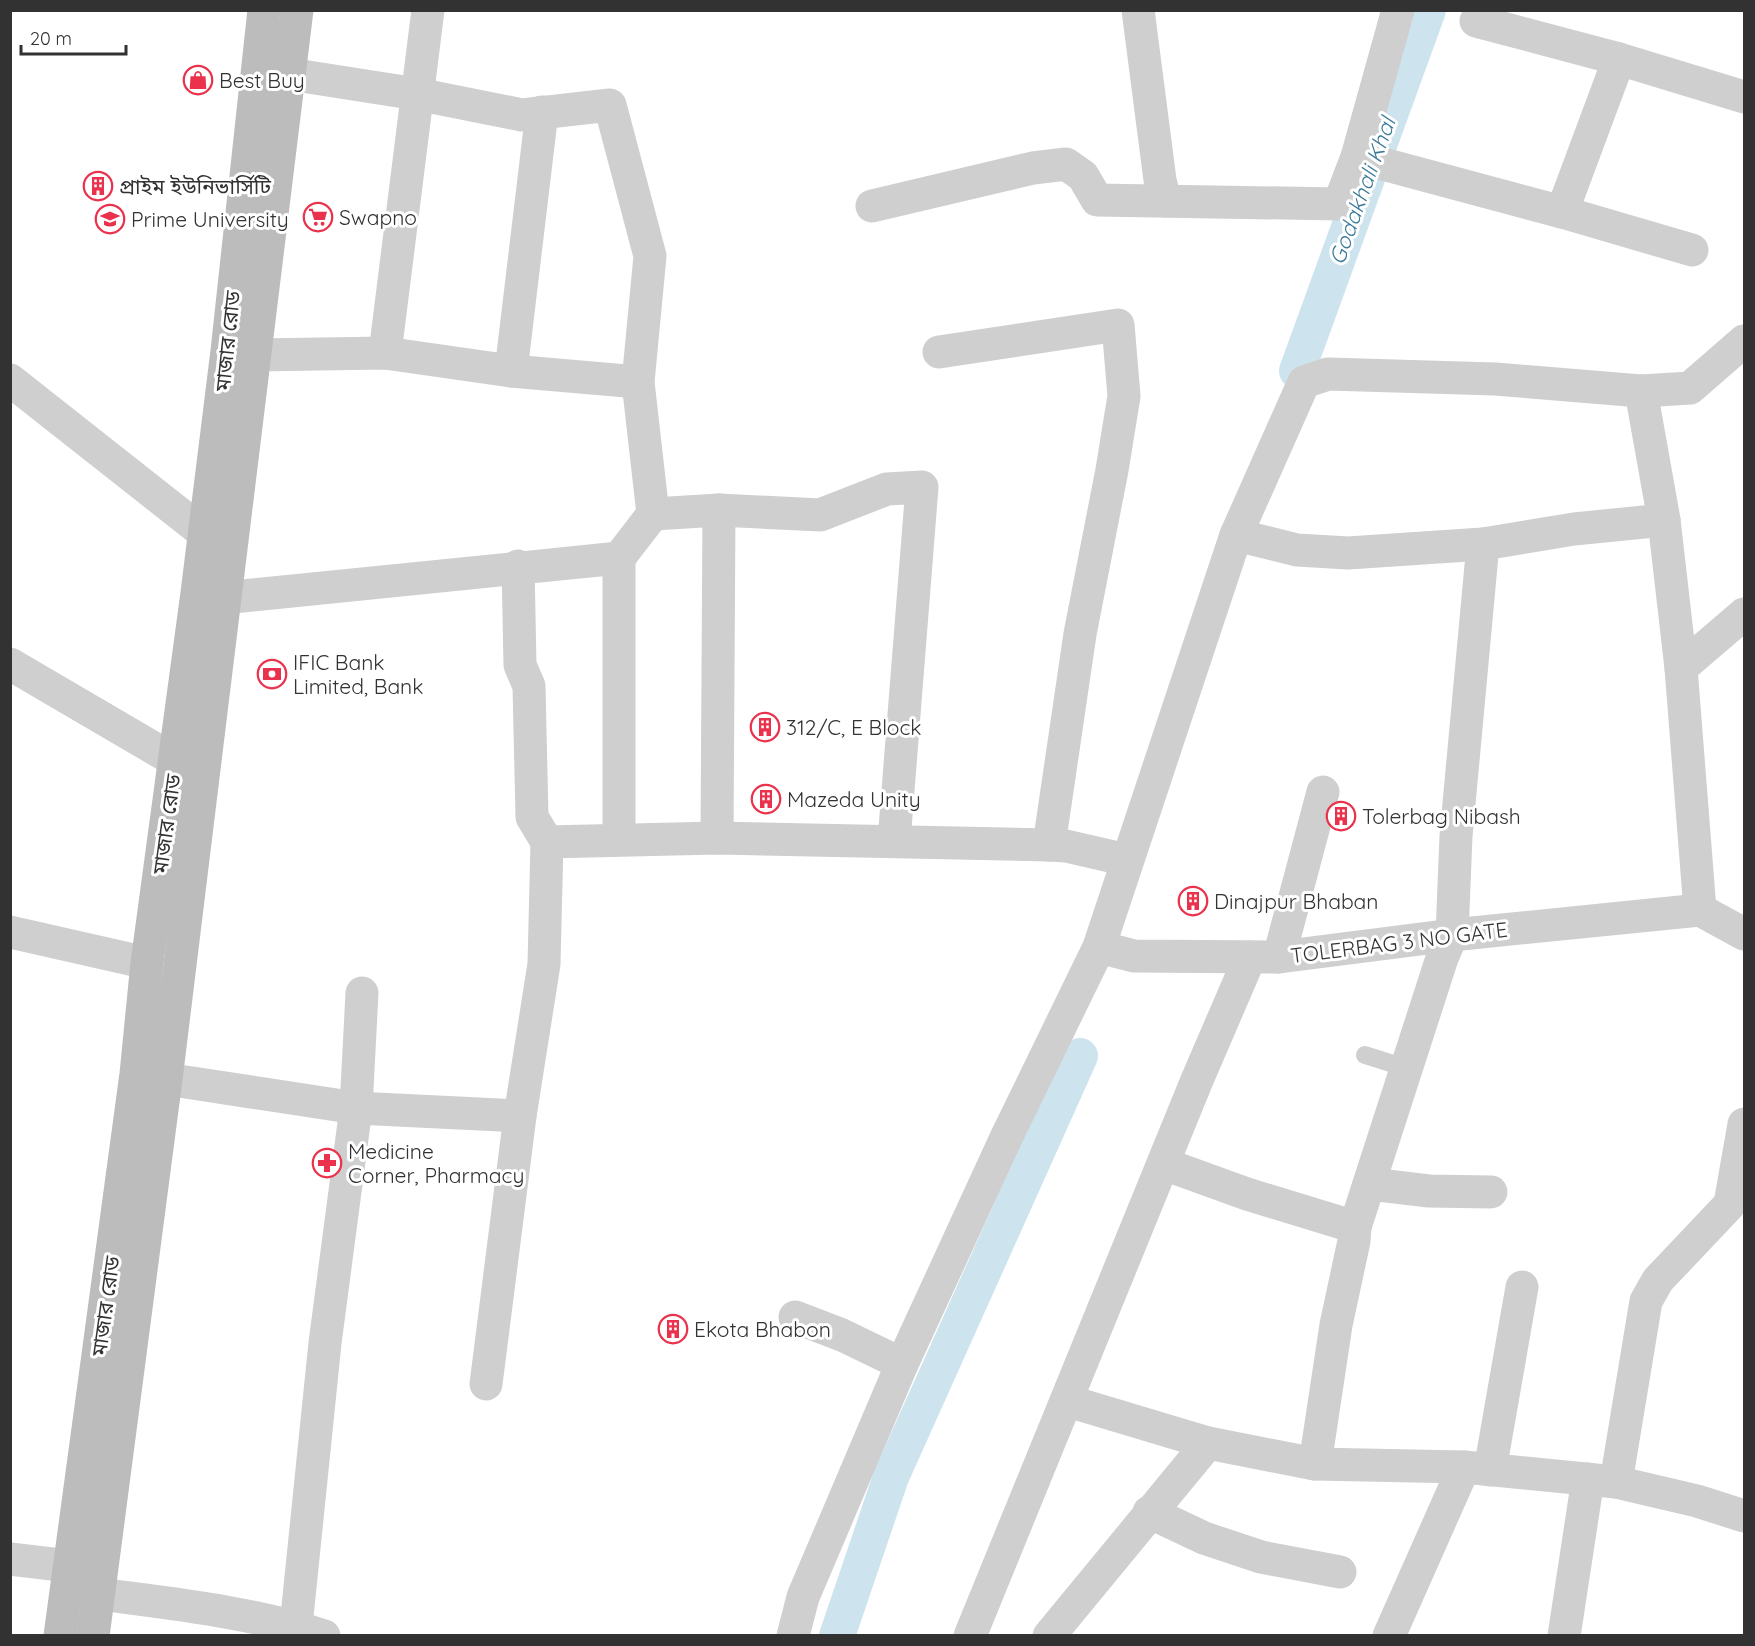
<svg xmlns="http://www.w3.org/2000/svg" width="1755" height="1646" font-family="Quicksand,'Noto Sans Bengali',sans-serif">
	<rect width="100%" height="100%" fill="#fff"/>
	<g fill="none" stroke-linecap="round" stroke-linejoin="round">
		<g stroke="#cde4ef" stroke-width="36">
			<path d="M1297,371L1428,10"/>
			<path d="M837,1636L891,1477L1080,1056"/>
		</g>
		<path stroke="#cfcfcf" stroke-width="18" d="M1365,1055L1406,1068"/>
		<g stroke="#cfcfcf" stroke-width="33">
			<path d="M1138,10L1160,180L1165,201"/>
			<path d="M1476,21L1619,59L1744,97"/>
			<path d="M1357,157L1562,212L1619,59"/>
			<path d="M872,206L1033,168L1066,164L1083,176L1097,200L1339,204L1357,157L1398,10"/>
			<path d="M1562,212L1692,250"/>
			<path d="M939,352L1118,325L1124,396L1112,470L1080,634L1049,845"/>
			<path d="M385,353L428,10"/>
			<path d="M255,355L385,353L511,371L638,382"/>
			<path d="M511,371L542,112"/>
			<path d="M10,380L204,533"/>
			<path d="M1641,391L1664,520L1681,668L1700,910"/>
			<path d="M653,514L719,510L820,515L887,489L922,487L894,841"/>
			<path d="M1236,535L1297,550L1348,553L1483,544L1574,529L1664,520"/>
			<path d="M619,558V839"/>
			<path d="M518,566L520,665L529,686L532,817L547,842"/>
			<path d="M223,598L619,558L653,514L638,382L650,256L610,105L522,115L417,94L289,74"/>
			<path d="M10,664L174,760"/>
			<path d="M1681,668L1744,614"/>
			<path d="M717,838L719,510"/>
			<path d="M1700,910L1744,934"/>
			<path d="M10,932L147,963"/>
			<path d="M1099,947L1134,956L1279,957L1452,935L1700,910"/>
			<path d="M1279,957L1323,792"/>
			<path d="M166,1079L356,1108L520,1116"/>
			<path d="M1164,1164L1247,1194L1355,1227L1442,958L1452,935L1456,836L1483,544"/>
			<path d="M1370,1184L1429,1191L1491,1192"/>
			<path d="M795,1317L842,1335L902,1364"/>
			<path d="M486,1384L520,1116L544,964L547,842L717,838L1049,845L1066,846L1127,860"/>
			<path d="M1068,1401L1208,1443L1315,1464L1464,1467L1616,1482L1697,1501L1744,1516"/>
			<path d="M1315,1464L1336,1325L1354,1241L1355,1227"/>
			<path d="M1490,1470L1522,1287"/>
			<path d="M1616,1482L1646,1301L1658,1280L1730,1204L1744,1124"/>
			<path d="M1149,1512L1204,1538L1261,1557L1340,1572"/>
			<path d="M10,1559L69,1566"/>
			<path d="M99,1594C174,1604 252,1612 324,1636"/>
			<path d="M296,1626L325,1343L356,1108L362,993"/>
			<path d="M793,1636L803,1597L902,1364L1006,1138L1099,947L1236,535L1304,382L1328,374L1495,379L1641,391L1690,388L1744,341"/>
			<path d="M970,1636L1197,1080L1250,957"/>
			<path d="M1049,1636L1208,1443"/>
			<path d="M1389,1636L1464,1467"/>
			<path d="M1564,1636L1588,1479"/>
		</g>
		<g stroke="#bcbcbc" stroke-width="33">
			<path d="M60,1636L136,1074L147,963L197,593L227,351L264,10"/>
			<path d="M93,1636L166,1079L297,10"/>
		</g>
	</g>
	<defs>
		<g id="shop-ring" transform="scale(1.5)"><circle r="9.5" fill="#fff" stroke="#eb324d" stroke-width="1.5"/><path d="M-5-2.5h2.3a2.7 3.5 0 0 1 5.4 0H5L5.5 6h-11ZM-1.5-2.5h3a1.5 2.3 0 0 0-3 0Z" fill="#eb324d"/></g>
		<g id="building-ring" transform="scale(1.5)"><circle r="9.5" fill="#fff" stroke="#eb324d" stroke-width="1.5"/><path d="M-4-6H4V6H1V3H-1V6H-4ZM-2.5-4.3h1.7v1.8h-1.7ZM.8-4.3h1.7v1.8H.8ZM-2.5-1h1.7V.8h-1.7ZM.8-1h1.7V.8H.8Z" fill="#eb324d"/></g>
		<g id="supermarket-ring" transform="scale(1.5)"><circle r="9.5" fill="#fff" stroke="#eb324d" stroke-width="1.5"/><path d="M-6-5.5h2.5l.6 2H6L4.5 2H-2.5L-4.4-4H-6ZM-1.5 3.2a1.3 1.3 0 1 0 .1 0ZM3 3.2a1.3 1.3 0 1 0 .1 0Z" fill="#eb324d"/></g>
		<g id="university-ring" transform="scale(1.5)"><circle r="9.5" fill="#fff" stroke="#eb324d" stroke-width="1.5"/><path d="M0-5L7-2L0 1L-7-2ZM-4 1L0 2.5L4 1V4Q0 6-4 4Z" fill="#eb324d"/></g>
		<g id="bank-ring" transform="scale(1.5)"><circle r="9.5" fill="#fff" stroke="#eb324d" stroke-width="1.5"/><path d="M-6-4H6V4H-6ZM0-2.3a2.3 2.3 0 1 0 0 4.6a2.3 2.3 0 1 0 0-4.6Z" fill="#eb324d"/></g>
		<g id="pharmacy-ring" transform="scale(1.5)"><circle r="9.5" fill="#fff" stroke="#eb324d" stroke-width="1.5"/><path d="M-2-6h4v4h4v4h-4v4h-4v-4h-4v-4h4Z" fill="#eb324d"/></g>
	</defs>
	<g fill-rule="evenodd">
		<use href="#shop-ring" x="198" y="80"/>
		<use href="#building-ring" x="98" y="186"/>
		<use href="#supermarket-ring" x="318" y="217"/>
		<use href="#university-ring" x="110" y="219"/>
		<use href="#bank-ring" x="272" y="674"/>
		<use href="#building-ring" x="765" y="727"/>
		<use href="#building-ring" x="766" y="799"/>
		<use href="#building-ring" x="1341" y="816"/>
		<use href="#building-ring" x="1193" y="901"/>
		<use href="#pharmacy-ring" x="327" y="1163"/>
		<use href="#building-ring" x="673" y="1329"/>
	</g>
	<g text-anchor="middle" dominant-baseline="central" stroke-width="6" stroke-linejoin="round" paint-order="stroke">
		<g font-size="21" fill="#323232" stroke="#fff" text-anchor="start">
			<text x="219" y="80">Best Buy</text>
			<text x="119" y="186">প্রাইম ইউনিভার্সিটি</text>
			<text x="339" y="217">Swapno</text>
			<text x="131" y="219">Prime University</text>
			<text x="293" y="662">IFIC Bank<tspan x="293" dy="24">Limited, Bank</tspan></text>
			<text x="786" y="727">312/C, E Block</text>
			<text x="787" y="799">Mazeda Unity</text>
			<text x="1362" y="816">Tolerbag Nibash</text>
			<text x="1214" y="901">Dinajpur Bhaban</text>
			<text x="348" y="1151">Medicine<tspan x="348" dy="24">Corner, Pharmacy</tspan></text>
			<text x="694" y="1329">Ekota Bhabon</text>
		</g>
		<g font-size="21" fill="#323232" stroke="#fff">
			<text transform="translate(227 341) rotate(-84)">মাজার রোড</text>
			<text transform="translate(166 824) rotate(-82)">মাজার রোড</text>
			<text transform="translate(1399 942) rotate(-7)">TOLERBAG 3 NO GATE</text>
			<text transform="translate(105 1306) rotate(-82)">মাজার রোড</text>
		</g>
		<g font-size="22" font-style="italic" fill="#3c7b98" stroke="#fff">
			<text transform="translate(1362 191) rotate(-70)">Godakhali Khal</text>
		</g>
	</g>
	<rect width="1755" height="1646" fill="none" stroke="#323232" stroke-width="24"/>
	<path d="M21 45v9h105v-9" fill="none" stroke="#323232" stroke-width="3"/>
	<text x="30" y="45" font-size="18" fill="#323232" stroke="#ffffff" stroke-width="4.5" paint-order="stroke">20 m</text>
</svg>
